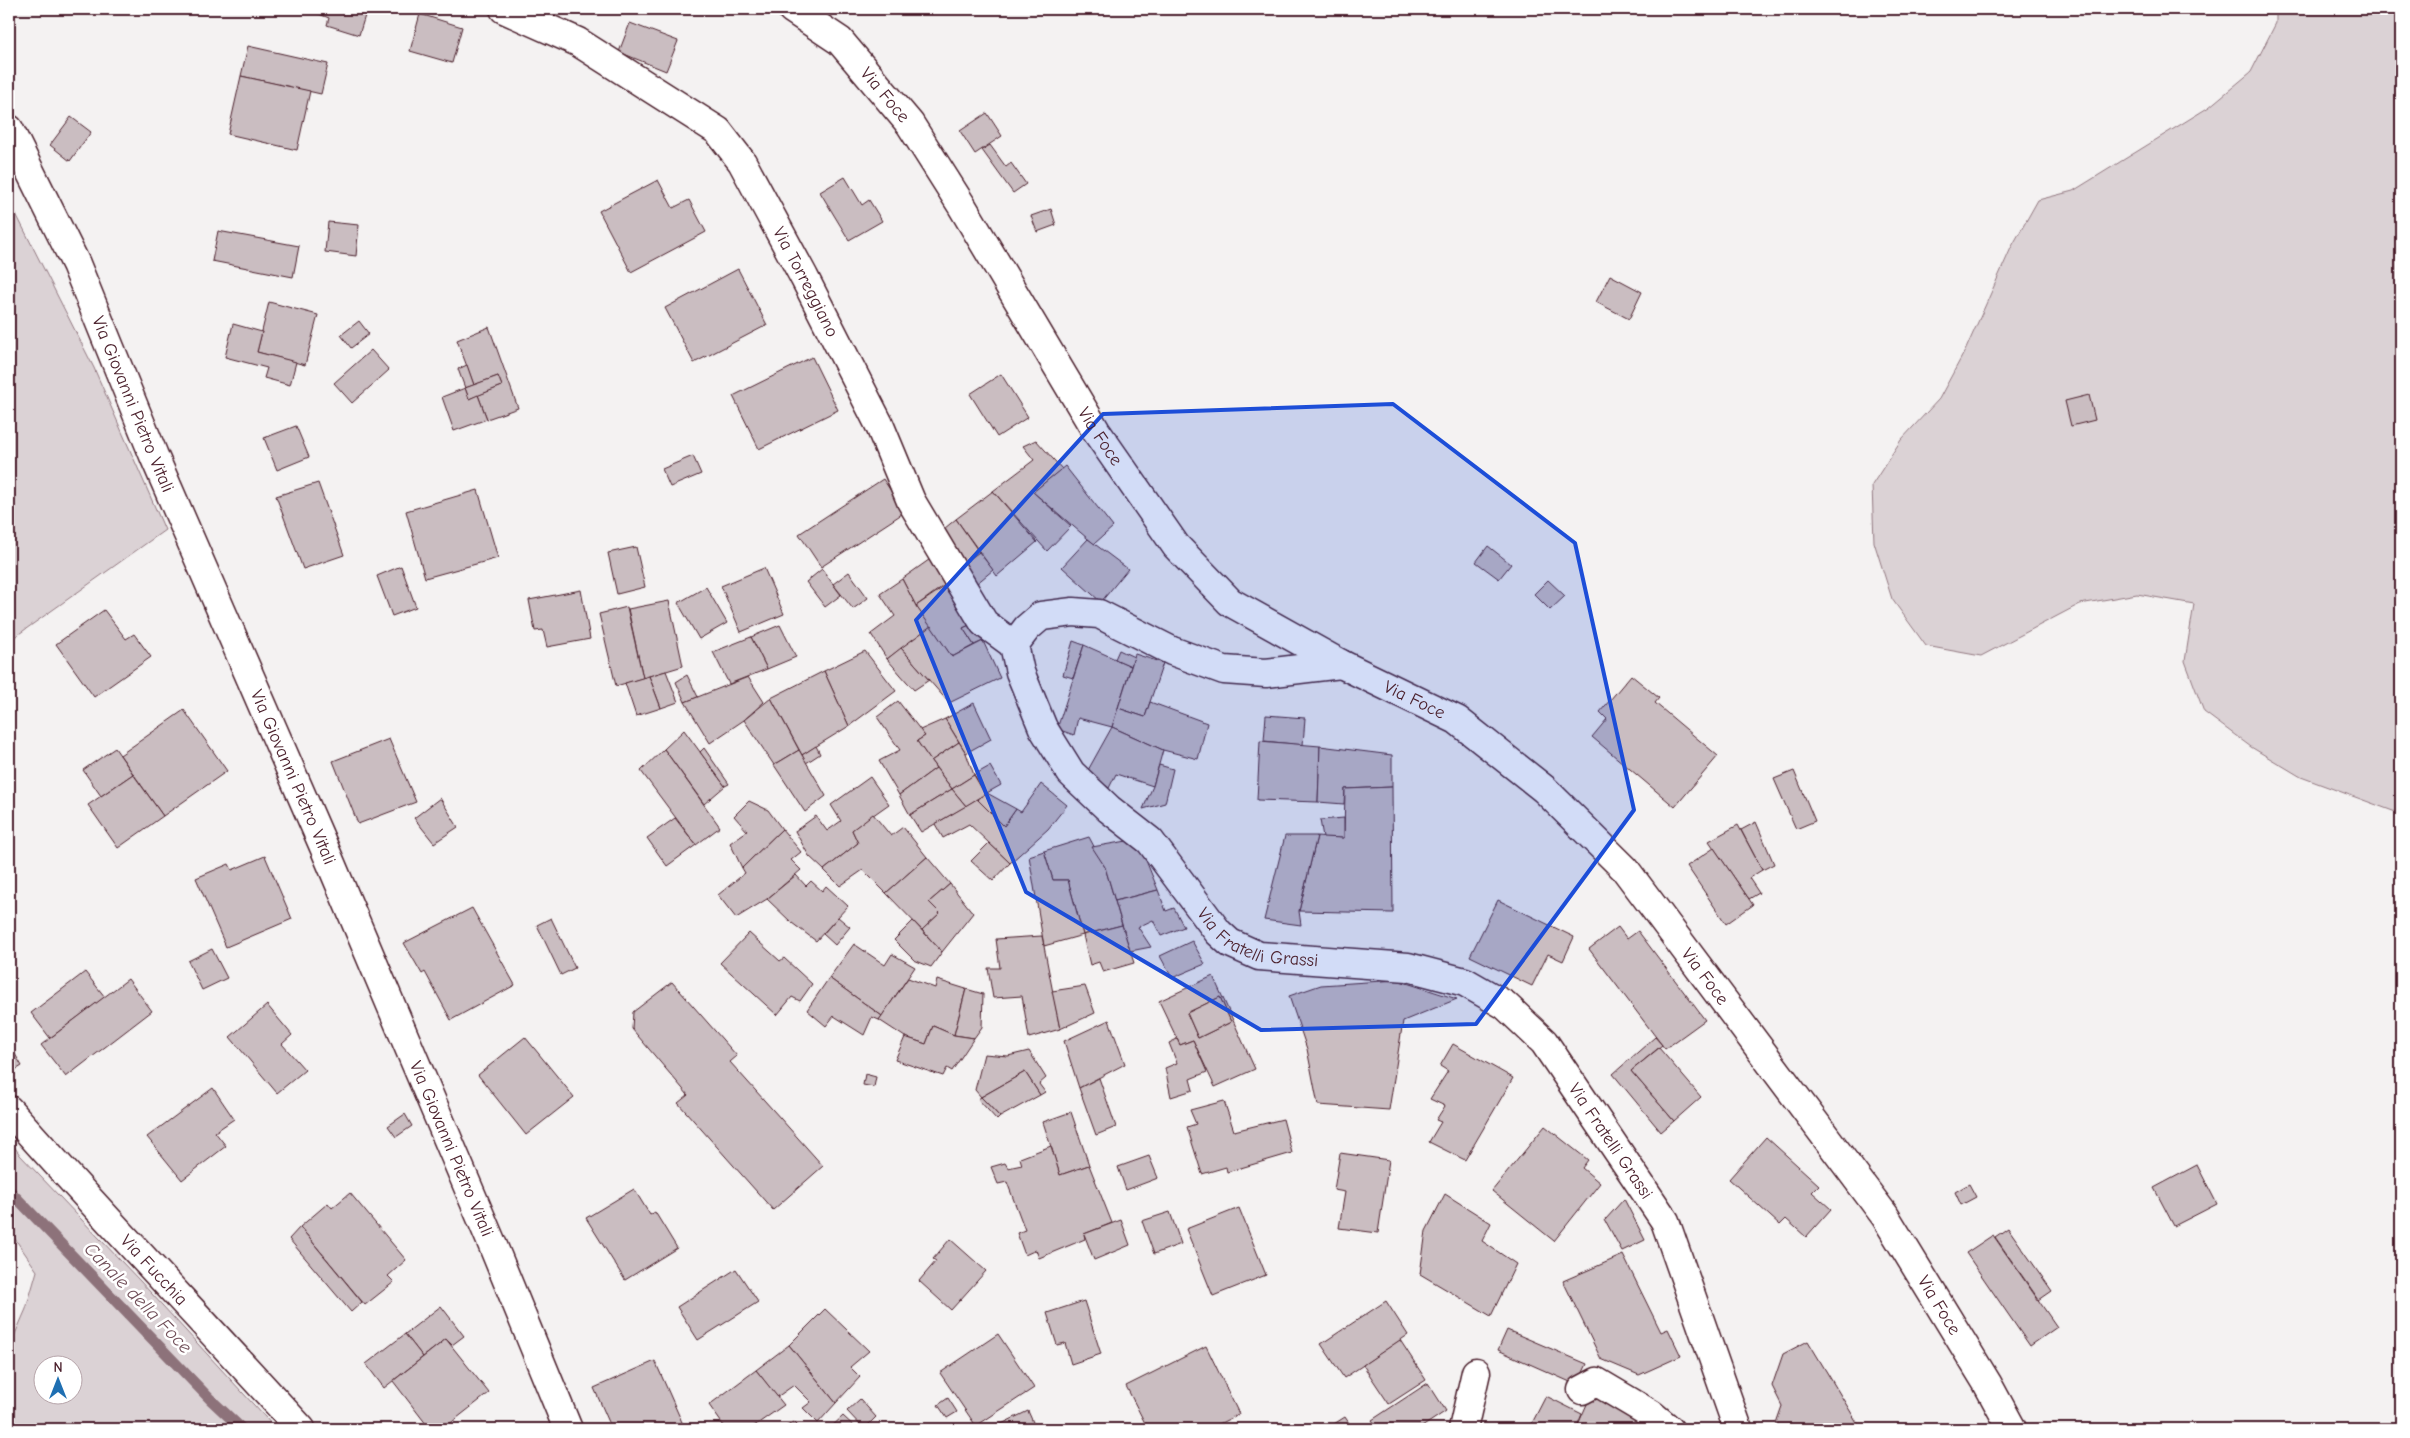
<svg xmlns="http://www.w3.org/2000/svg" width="2410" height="1438" font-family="'Comic Neue',sans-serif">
	<rect width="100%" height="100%" fill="#f4f2f2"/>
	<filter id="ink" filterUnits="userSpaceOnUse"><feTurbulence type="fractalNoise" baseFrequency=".02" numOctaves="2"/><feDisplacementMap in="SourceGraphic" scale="10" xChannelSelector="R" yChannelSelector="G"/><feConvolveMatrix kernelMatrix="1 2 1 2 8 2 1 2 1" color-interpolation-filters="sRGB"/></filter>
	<g filter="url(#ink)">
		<g fill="#dbd2d5" stroke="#927880" fill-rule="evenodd">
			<path d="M2276,9H2401V814L2301,777L2251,747L2204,712L2185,661L2194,604L2137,594L2080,604L1981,656L1926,646L1892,599L1874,542L1872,485L1901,440L1939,399L1966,349L2011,248L2038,200L2073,191L2209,107L2251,72L2276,23Z"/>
			<path d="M9,200L94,368L165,530L9,641Z"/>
			<path d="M9,1139L20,1155L140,1281L276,1429H9V1348L26,1309L37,1271L9,1230ZM42,1366H72V1396H42Z"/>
		</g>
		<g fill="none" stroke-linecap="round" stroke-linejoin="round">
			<path stroke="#8d727a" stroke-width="11" d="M9,1190L210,1399L242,1429"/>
		</g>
		<g fill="#cabdc1" stroke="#4a1f2b" fill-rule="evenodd">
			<path d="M316,9H367L359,35L327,25L329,18L314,12Z"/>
			<path d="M420,14L462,27L452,63L410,51Z"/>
			<path d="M630,23L678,41L666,71L619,52Z"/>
			<path d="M248,46L328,64L321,94L241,76Z"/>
			<path d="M241,76L310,91L297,150L228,134Z"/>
			<path d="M987,113L1002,136L975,154L960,131Z"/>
			<path d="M71,117L91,132L70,161L50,145Z"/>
			<path d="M990,145L1006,167L1011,163L1026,184L1013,193L982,150Z"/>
			<path d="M845,177L862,205L869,200L882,221L849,240L820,192Z"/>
			<path d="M658,180L673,208L689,200L706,232L631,272L599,211Z"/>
			<path d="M1051,209L1056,225L1037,232L1031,216Z"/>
			<path d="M328,222L359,225L356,256L325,252Z"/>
			<path d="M218,231L299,246L293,277L212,261Z"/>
			<path d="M738,269L767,325L694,363L665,308Z"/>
			<path d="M1610,275L1642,292L1629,319L1596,302Z"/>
			<path d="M269,302L318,315L305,365L257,352Z"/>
			<path d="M359,321L369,334L351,348L341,335Z"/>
			<path d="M233,324L262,332L257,352L296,362L290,385L264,378L267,368L225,357Z"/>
			<path d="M489,327L518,408L487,419L478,395L502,386L498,376L474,385L457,340Z"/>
			<path d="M371,350L389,370L352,403L334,383Z"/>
			<path d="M812,357L838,410L759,449L733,396Z"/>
			<path d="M467,365L474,385L465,388L458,369Z"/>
			<path d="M1001,374L1028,417L997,437L970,394Z"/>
			<path d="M498,376L502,386L469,399L465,388Z"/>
			<path d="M465,388L469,399L478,395L487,419L454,431L442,397Z"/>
			<path d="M2089,395L2095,420L2071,426L2065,401Z"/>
			<path d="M296,426L309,457L277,470L264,438Z"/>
			<path d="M1036,440L1062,469L1033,492L1071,526L1047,551L993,491L1034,460L1023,446Z"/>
			<path d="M693,456L701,474L670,487L662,469Z"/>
			<path d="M1065,466L1113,527L1094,544L1033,492Z"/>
			<path d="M883,479L905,512L821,567L799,534Z"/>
			<path d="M318,483L344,555L303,569L276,496Z"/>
			<path d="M478,490L498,558L425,578L406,511Z"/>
			<path d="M993,491L1037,542L997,576L956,519Z"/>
			<path d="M956,519L979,552L956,569L939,533Z"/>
			<path d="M1088,539L1128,569L1101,602L1062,567Z"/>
			<path d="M1488,546L1511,564L1499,579L1476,562Z"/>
			<path d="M636,547L645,587L617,594L608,553Z"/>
			<path d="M979,552L993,570L970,589L956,569Z"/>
			<path d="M933,557L950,581L916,606L902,579Z"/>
			<path d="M401,566L416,607L392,616L377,576Z"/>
			<path d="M764,568L784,614L741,632L721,586Z"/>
			<path d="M822,569L841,595L825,607L806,582Z"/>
			<path d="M849,572L868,598L853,609L833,584Z"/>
			<path d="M902,579L916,606L931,626L887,659L871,634L895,616L880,594Z"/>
			<path d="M1548,580L1565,596L1550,610L1534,594Z"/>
			<path d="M706,587L727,623L699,639L678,603Z"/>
			<path d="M944,587L972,624L963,628L974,645L952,657L916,606Z"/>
			<path d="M581,590L590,639L547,647L543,630L535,631L529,600Z"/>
			<path d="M669,601L683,666L643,678L628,609Z"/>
			<path d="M966,606L983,641L974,645L963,628L972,624Z"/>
			<path d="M627,607L643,678L616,686L599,614Z"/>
			<path d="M104,610L126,639L134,634L151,657L94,697L56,644Z"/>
			<path d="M780,625L796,657L767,669L751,637Z"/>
			<path d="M931,626L952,657L983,641L1000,678L949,703L901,648Z"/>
			<path d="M751,637L767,669L729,684L713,652Z"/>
			<path d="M1073,641L1084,645L1073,678L1063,675Z"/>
			<path d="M1084,645L1131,666L1112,727L1078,718L1074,735L1057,729Z"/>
			<path d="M901,648L929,680L914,690L887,659Z"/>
			<path d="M1119,650L1134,657L1131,666L1115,659Z"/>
			<path d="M865,651L896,691L849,726L824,671Z"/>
			<path d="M1135,654L1163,663L1145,717L1118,708Z"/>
			<path d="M666,671L678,702L661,708L649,676Z"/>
			<path d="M824,671L849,726L802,755L771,698Z"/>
			<path d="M687,675L698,697L685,702L676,682Z"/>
			<path d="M1631,675L1659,698L1655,703L1718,756L1675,807L1592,737L1607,719L1600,712Z"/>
			<path d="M649,676L661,708L636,716L625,683Z"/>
			<path d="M748,677L764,702L744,720L710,743L685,702Z"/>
			<path d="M771,698L799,750L774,765L744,720Z"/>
			<path d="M898,701L925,736L917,741L936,768L899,795L879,761L900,750L877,717Z"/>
			<path d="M1150,702L1207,723L1198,759L1163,750L1112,727L1118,708L1145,717Z"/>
			<path d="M974,703L991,739L966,753L945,719Z"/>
			<path d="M184,710L227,771L163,816L120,755Z"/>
			<path d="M1266,715L1305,718L1303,745L1264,741Z"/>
			<path d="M945,719L959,742L931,761L917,741L925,736L920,730Z"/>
			<path d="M1112,727L1163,750L1153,786L1116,774L1109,788L1087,772Z"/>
			<path d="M684,730L725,786L704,804L664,749Z"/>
			<path d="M389,739L416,802L358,824L333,761Z"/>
			<path d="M1260,741L1320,746L1318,802L1257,800Z"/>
			<path d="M959,742L966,753L974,775L952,789L931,761Z"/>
			<path d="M816,746L820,754L806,763L802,755Z"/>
			<path d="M1320,746L1392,755V787L1345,789L1344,804L1318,802Z"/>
			<path d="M115,748L133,774L101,796L83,770Z"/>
			<path d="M704,748L729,784L725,786L700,752Z"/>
			<path d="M664,749L720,827L696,845L641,771Z"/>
			<path d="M799,750L826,796L805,812L774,765Z"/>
			<path d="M1159,765L1173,769L1165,803L1143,809L1153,786Z"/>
			<path d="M990,766L1001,785L985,794L974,775Z"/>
			<path d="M936,768L952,789L910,815L899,795Z"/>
			<path d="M1794,771L1815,821L1796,829L1774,779Z"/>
			<path d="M133,774L163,816L118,848L88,805Z"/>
			<path d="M974,775L985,794L966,806L952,789Z"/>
			<path d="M870,777L889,804L852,830L858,843L824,870L809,856L795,831L816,816L827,831L841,821L831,805Z"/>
			<path d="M1041,784L1067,805L1048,829L1010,863L969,824L943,838L935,824L977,799L1004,826L1016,809L1021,812Z"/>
			<path d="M1392,787L1393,913L1299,911L1317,836L1344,838L1345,789Z"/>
			<path d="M952,789L966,806L921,832L910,815Z"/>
			<path d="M987,793L1016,809L1004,826L977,799Z"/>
			<path d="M440,798L458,827L434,843L414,818Z"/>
			<path d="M749,801L768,810L782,829L742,868L730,843L747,831L734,816Z"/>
			<path d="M873,814L891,836L903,827L927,857L886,893L863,870L840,886L824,870L858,843L852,830Z"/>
			<path d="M675,818L696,845L667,866L647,838Z"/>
			<path d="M1344,818V838L1323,837L1320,820Z"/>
			<path d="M1756,822L1774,864L1762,870L1741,830Z"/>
			<path d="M1738,825L1762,870L1749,878L1759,893L1749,899L1709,841Z"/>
			<path d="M782,829L801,852L791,860L801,870L767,899L736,918L718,895L745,873L742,868Z"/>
			<path d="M1285,836H1317L1299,911L1301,925L1264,920Z"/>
			<path d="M1089,837L1105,867L1122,925L1083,935L1068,880H1053L1044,851Z"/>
			<path d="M1127,841L1143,853L1158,890L1115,901L1105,867L1092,847Z"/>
			<path d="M989,843L1010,863L993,881L971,861Z"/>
			<path d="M1714,848L1753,905L1726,924L1687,866Z"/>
			<path d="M1044,851L1053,880H1068L1083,935L1044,946L1029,856Z"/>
			<path d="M265,856L292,919L226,947L196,878L229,864L232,870Z"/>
			<path d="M927,857L950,884L929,902L940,913L922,930L886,893Z"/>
			<path d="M796,875L806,886L811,881L822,891L826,886L848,906L816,941L792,923L767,899Z"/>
			<path d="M950,884L973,913L942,952L922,930L940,913L929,902Z"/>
			<path d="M1158,890L1166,911L1174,908L1184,927L1161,936L1153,920L1138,927L1151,947L1130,951L1115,901Z"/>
			<path d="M1498,900L1574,937L1563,961L1548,954L1532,986L1470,956Z"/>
			<path d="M472,908L515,985L451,1020L425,972L422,974L404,943Z"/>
			<path d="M838,917L850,927L835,945L823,934Z"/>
			<path d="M551,918L575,968L561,975L537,925Z"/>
			<path d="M913,921L942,952L931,967L914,960L894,940Z"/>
			<path d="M1122,925L1134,963L1103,972L1099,962L1090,965L1083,935Z"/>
			<path d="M1618,927L1627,939L1638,931L1705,1020L1665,1049L1589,949Z"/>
			<path d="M749,933L780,961L784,958L812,984L800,1001L792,997L777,1015L720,963Z"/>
			<path d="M1042,936L1060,1029L1029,1038L1022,996L993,998L988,968H1000L996,939Z"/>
			<path d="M1192,941L1205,964L1172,978L1160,956Z"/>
			<path d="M854,944L885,965L892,954L915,967L882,1016L829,978Z"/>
			<path d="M212,949L227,978L202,990L188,961Z"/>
			<path d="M85,972L105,997L50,1038L31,1013Z"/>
			<path d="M1213,976L1255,1069L1215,1087L1193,1040L1180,1045L1159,1001ZM1220,997L1231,1022L1198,1038L1187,1013Z"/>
			<path d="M829,978L882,1016L879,1020L872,1017L864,1035L834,1016L826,1026L807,1010Z"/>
			<path d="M908,978L935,988L937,980L966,989L954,1035L933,1026L926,1044L905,1037L879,1020Z"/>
			<path d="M128,979L152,1011L66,1077L41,1045Z"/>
			<path d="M1397,980L1457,999L1403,1021L1389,1110L1318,1105L1307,1049L1289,996L1321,985Z"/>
			<path d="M672,982L737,1056L730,1062L823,1166L773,1210L678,1103L688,1095L632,1029L633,1012Z"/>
			<path d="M1085,986L1095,1013L1060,1029L1052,991Z"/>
			<path d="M966,989L983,994L982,1027L974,1038L954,1035Z"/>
			<path d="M1220,997L1231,1022L1198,1038L1187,1013Z"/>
			<path d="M267,1005L292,1035L282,1044L305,1070L277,1093L230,1037Z"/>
			<path d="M1109,1020L1125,1064L1079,1088L1064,1041Z"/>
			<path d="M933,1026L954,1035L974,1038L952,1071L947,1068L943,1076L895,1060L905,1037L926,1044Z"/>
			<path d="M525,1037L574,1097L526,1135L478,1075Z"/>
			<path d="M1655,1037L1662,1045L1631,1071L1674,1121L1661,1132L1613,1074Z"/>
			<path d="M1177,1039L1180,1045L1193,1040L1207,1072L1190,1079L1193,1090L1171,1097L1165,1068L1177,1063L1169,1043Z"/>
			<path d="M9,1044L22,1066L9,1074Z"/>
			<path d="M1453,1044L1513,1078L1465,1160L1429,1142L1441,1122L1436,1120L1445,1106L1430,1099L1448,1071L1440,1066Z"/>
			<path d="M1659,1048L1701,1097L1674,1121L1631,1071Z"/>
			<path d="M1029,1051L1046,1078L1039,1084L1045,1092L1040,1095L1025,1072L981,1097L975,1090L984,1054L1008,1056Z"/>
			<path d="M1025,1072L1040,1095L1000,1117L981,1097Z"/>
			<path d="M865,1074L876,1077L874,1087L863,1085Z"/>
			<path d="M1099,1078L1116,1127L1096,1135L1079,1088Z"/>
			<path d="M213,1088L234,1119L215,1132L226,1146L182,1180L147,1137Z"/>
			<path d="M981,1097L1000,1117L997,1120L978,1099Z"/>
			<path d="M1224,1101L1234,1131L1283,1119L1292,1153L1227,1172L1226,1167L1202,1174L1187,1127L1196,1124L1190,1110Z"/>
			<path d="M1071,1112L1089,1165L1060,1175L1043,1122Z"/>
			<path d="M405,1114L412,1126L396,1137L388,1126Z"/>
			<path d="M1545,1126L1588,1160L1582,1168L1600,1183L1554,1241L1492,1191Z"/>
			<path d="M1766,1137L1819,1185L1812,1192L1831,1209L1806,1237L1786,1219L1780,1225L1729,1179Z"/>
			<path d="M1051,1146L1060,1175L1089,1165L1112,1223L1084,1234L1085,1239L1039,1258L1036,1250L1025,1255L1017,1233L1025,1230L1007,1182L998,1184L991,1167L1005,1163L1008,1168L1022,1165L1020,1158Z"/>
			<path d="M1340,1153L1389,1160L1378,1233L1339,1228L1345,1192L1334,1190Z"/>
			<path d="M1149,1156L1158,1178L1126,1190L1118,1167Z"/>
			<path d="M2197,1165L2217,1204L2174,1226L2154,1188Z"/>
			<path d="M1969,1184L1976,1197L1961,1205L1955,1192Z"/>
			<path d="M634,1189L650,1215L655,1212L677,1248L625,1280L586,1218Z"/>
			<path d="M350,1193L406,1260L388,1276L394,1282L365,1305L300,1227L328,1203L332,1208Z"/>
			<path d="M1445,1194L1491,1223L1482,1241L1516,1264L1491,1316L1420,1274L1426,1231Z"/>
			<path d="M1624,1199L1645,1240L1622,1251L1605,1220Z"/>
			<path d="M1239,1208L1266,1275L1213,1296L1186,1229Z"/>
			<path d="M1170,1212L1181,1244L1154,1254L1142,1221Z"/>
			<path d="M1121,1220L1130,1245L1094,1260L1084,1234Z"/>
			<path d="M300,1227L362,1302L351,1312L289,1239Z"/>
			<path d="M2008,1228L2052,1291L2039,1300L1995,1237Z"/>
			<path d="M1993,1235L2057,1327L2030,1346L1966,1253Z"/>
			<path d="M950,1239L986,1271L951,1310L919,1281L936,1261L933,1259Z"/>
			<path d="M1623,1255L1661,1332L1668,1329L1681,1356L1639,1375L1601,1359L1563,1281Z"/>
			<path d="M736,1269L758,1302L698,1340L677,1307Z"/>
			<path d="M1084,1301L1101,1354L1071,1364L1065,1343L1057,1345L1047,1313Z"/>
			<path d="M1386,1301L1408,1335L1344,1378L1321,1344Z"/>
			<path d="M441,1306L464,1336L452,1345L446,1339L423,1357L405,1334Z"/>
			<path d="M825,1309L869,1351L850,1367L860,1377L836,1403L789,1345Z"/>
			<path d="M1507,1330L1587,1364L1577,1385L1498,1350Z"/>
			<path d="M405,1334L423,1357L384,1388L366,1364Z"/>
			<path d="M998,1334L1034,1388L976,1426L940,1373Z"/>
			<path d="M446,1339L489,1393L443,1429H430L393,1381Z"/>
			<path d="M1400,1340L1426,1380L1389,1404L1363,1365Z"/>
			<path d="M1808,1341L1861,1429H1780L1776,1423L1782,1406L1772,1386L1783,1354Z"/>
			<path d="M789,1345L836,1403L818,1423L803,1408L811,1402L794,1385L777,1397L756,1370Z"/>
			<path d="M1206,1346L1239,1414L1209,1429H1148L1126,1386Z"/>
			<path d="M655,1361L685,1429H612L594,1388Z"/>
			<path d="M756,1370L784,1405L750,1429H726L709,1405Z"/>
			<path d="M1428,1383L1446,1411L1419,1429H1378L1372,1420Z"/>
			<path d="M1591,1395L1659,1429H1576Z"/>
			<path d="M1546,1396L1582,1414L1576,1429H1529Z"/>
			<path d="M948,1398L957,1412L947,1418L938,1405Z"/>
			<path d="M860,1399L876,1417L864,1429L847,1411Z"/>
			<path d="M1028,1411L1036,1429H991Z"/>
			<path d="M843,1416L857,1429H829Z"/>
			<path d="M1345,1417L1353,1429H1326Z"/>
			<path d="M794,1422L801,1429H782Z"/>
		</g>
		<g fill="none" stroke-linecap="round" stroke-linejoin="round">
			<g stroke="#4a1f2b" stroke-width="31">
				<g id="minor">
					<path id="s1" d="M504,9L578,42L718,131L742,162L804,277L879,424L911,501L984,623L1014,645"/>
					<path id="s2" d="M9,129L76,264L154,456L324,847L493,1246L568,1429"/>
					<path id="s3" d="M1341,664L1266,673L1224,670L1172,651L1099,614L1073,612L1041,616L1027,628L1014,645L1020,672L1043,728L1071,773L1109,809L1150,841L1218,932L1230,943L1259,956L1408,967L1465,982L1505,1005L1544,1042L1665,1221L1738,1429"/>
					<path id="s4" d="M9,1110C104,1218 204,1322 301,1429"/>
					<path d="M1582,1390L1597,1382L1651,1414L1669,1429"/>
					<path d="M1463,1429L1476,1372"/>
				</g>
			</g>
			<g stroke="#4a1f2b" stroke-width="31">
				<g id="major">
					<path id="s5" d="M792,9L840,41L910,124L962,206L1096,431L1176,546L1230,602L1341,664L1457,720L1544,789L1625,869L1885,1216L1987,1383L2012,1429"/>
				</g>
			</g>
			<use href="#minor" stroke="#fff" stroke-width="28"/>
			<use href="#major" stroke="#fff" stroke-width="28"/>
		</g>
	</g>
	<path fill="#1d4ed8" fill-opacity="0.2" stroke="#1d4ed8" stroke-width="4" stroke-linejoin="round" d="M1393,404L1575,543L1634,810L1476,1024L1261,1030L1026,892L916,620L1103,414Z"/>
	<g text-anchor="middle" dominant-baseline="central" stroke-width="5" stroke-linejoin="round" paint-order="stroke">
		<g font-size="18" fill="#4a1f2b" stroke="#fff">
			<text stroke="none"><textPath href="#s5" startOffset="128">Via Foce</textPath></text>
			<text stroke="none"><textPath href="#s1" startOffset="422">Via Torreggiano</textPath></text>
			<text stroke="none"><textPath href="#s2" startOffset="302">Via Giovanni Pietro Vitali</textPath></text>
			<text stroke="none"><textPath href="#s5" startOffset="532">Via Foce</textPath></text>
			<text stroke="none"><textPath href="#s5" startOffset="952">Via Foce</textPath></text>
			<text stroke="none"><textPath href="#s2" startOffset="708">Via Giovanni Pietro Vitali</textPath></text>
			<text stroke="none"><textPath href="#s3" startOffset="752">Via Fratelli Grassi</textPath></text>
			<text stroke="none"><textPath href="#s5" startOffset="1358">Via Foce</textPath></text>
			<text stroke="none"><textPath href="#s3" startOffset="1188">Via Fratelli Grassi</textPath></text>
			<text stroke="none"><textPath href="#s2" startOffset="1112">Via Giovanni Pietro Vitali</textPath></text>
			<text stroke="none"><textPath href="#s4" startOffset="216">Via Fucchia</textPath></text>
			<text stroke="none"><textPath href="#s5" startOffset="1762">Via Foce</textPath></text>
		</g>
		<g font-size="19" font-style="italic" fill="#714f59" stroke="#fff">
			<text transform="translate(138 1298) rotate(46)">Canale della Foce</text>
		</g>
	</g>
	<rect width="2410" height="1438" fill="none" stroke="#fff" stroke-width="30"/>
	<rect x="15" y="15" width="2380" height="1408" fill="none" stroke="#4a1f2b" stroke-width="2" filter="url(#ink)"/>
	<g transform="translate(58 1380)"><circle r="24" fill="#ffffff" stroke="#b7a5aa"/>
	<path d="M0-4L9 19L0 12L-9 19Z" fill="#1f6fb2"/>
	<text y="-8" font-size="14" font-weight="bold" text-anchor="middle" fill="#4a1f2b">N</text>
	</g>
</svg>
